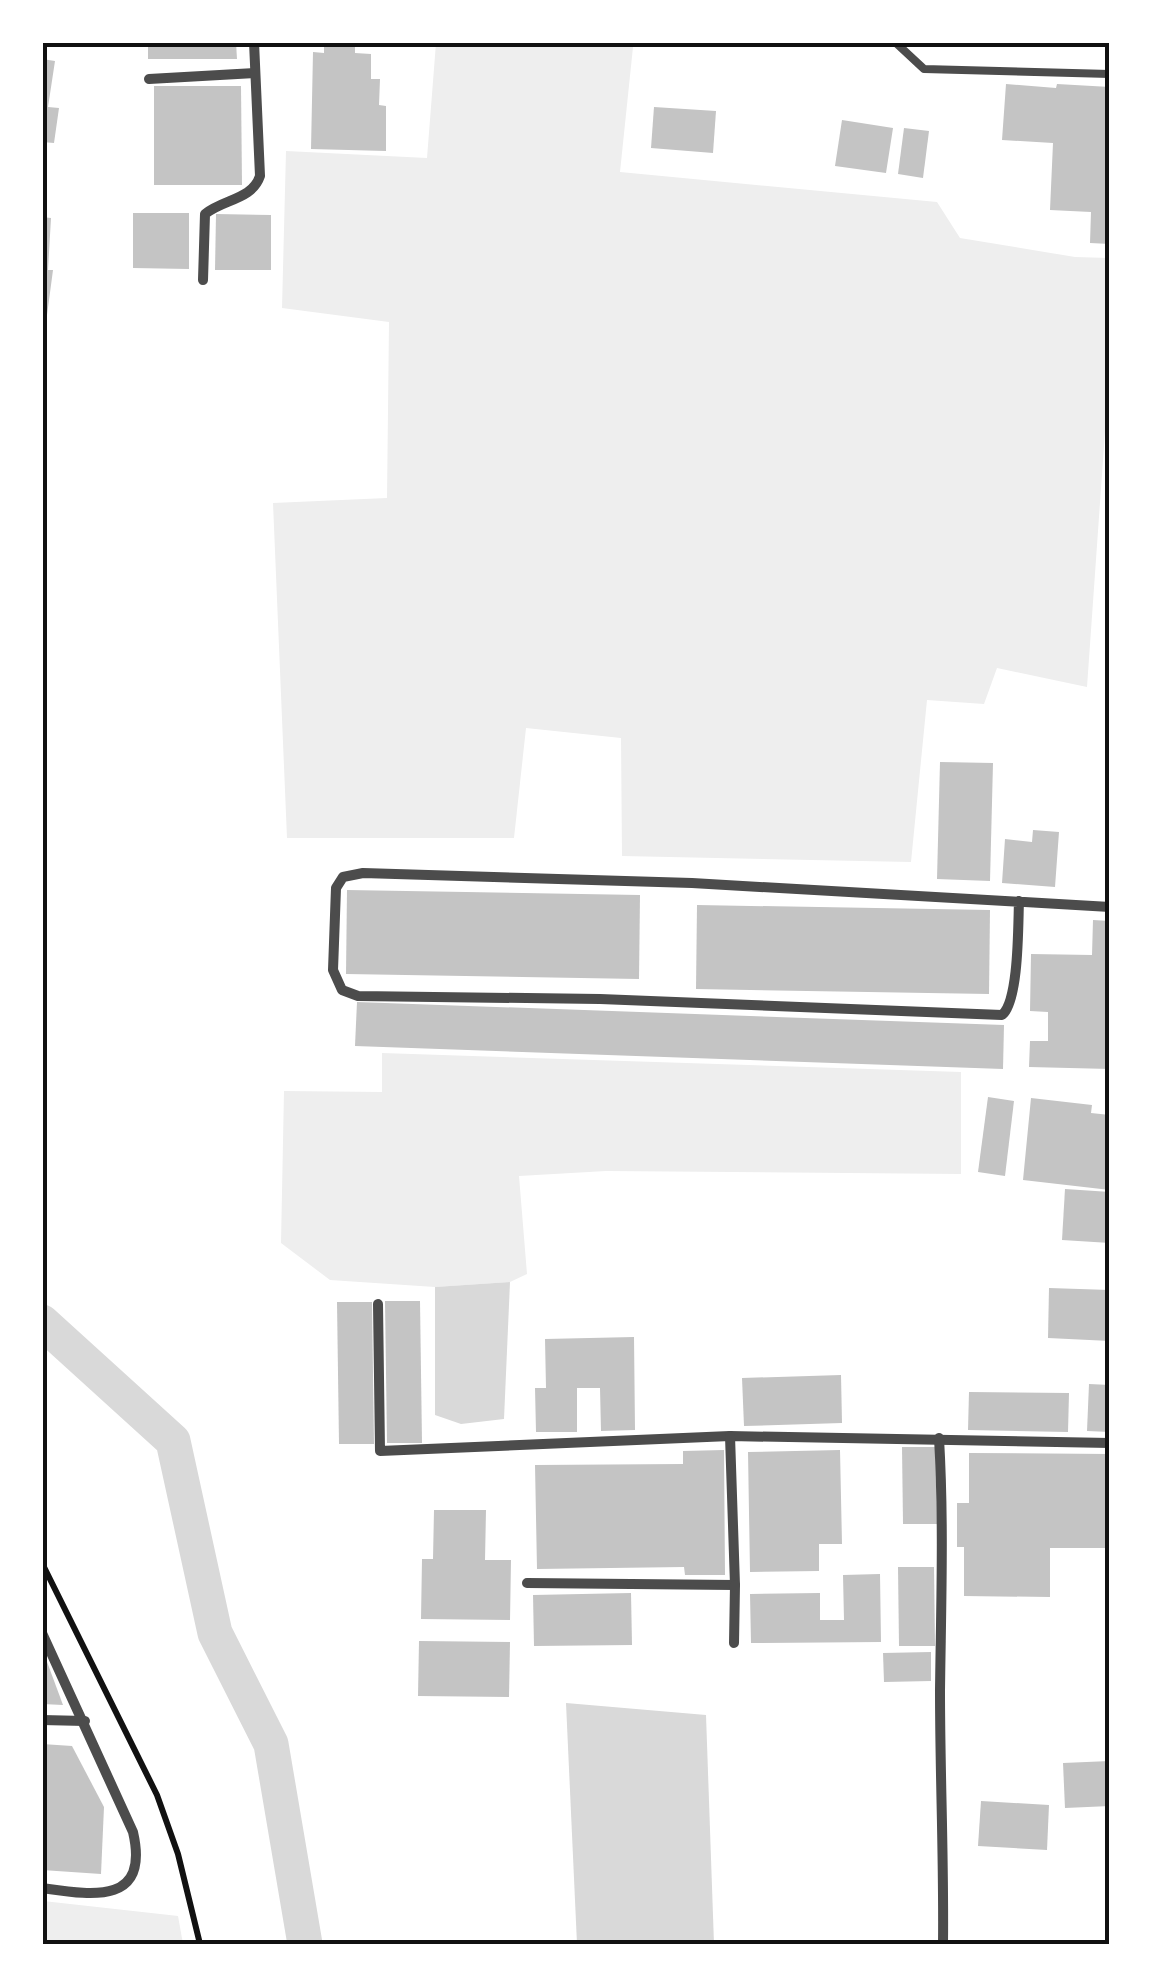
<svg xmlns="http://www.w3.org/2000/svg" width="1152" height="1987" font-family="'Titillium Web',sans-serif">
	<rect width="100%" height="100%" fill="#fff"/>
	<g fill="#eee">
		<path d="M554,43L633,47L620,172L937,202L960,238L1075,257L1109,258V375L1087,687L997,668L984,704L927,700L911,862L622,856L621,738L526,728L514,838H287L273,503L387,498L389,322L282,308L286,151L427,158L436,43Z"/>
		<path d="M382,1053L961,1072V1174L606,1171L519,1176L527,1274L510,1282L435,1287L330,1280L281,1243L284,1091L382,1092Z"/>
		<path d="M43,1901L178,1916L183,1944H43Z"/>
	</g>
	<g fill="#d9d9d9">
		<path d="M510,1282L504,1419L461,1424L435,1415V1287Z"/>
		<path d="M566,1703L706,1715L714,1944H577Z"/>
	</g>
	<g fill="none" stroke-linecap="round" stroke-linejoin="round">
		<path stroke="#d9d9d9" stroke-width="35" d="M42,1322L173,1441L215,1633L271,1744L305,1944"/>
	</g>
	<g fill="#c4c4c4">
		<path d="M148,42H236L237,59H148Z"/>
		<path d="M324,42H355V53L371,54V79H380L379,105L386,106V151L311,149L313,52L324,53Z"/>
		<path d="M42,59L55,61L48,107L59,108L54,143L42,142Z"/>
		<path d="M1006,84L1056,88L1057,84L1110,87V244L1090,243L1091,212L1050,210L1053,143L1002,140Z"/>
		<path d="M154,86H241L242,185H154Z"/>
		<path d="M654,107L716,111L713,153L651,148Z"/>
		<path d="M842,120L893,128L886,173L835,166Z"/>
		<path d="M904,128L929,131L923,178L898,174Z"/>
		<path d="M133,213H189V269L133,268Z"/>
		<path d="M216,214L271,215V270H215Z"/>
		<path d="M42,217L51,218L48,270H53L45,330Z"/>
		<path d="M940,762L993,763L990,881L937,879Z"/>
		<path d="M1033,830L1059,832L1055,887L1002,883L1005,839L1032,842Z"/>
		<path d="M347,890L640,895L639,979L346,974Z"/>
		<path d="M697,905L990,910L989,994L696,989Z"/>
		<path d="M1093,920L1110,921V1069L1029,1067L1030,1041H1048V1012L1030,1011L1031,954L1092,955Z"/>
		<path d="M357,1002L1004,1025L1003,1069L355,1046Z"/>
		<path d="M988,1097L1014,1101L1005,1176L978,1172Z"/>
		<path d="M1031,1098L1092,1105L1091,1113L1110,1115V1190L1023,1180Z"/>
		<path d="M1065,1189L1110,1192V1243L1062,1240Z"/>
		<path d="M1049,1288L1110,1290V1341L1048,1338Z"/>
		<path d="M385,1301H420L422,1443H387Z"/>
		<path d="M337,1302H372L374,1444H339Z"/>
		<path d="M634,1337L635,1430L601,1431L600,1388H577V1432H536L535,1388H546L545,1339Z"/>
		<path d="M841,1375L842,1423L744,1426L742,1378Z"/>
		<path d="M1089,1384L1110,1385V1432L1087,1431Z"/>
		<path d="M969,1392L1069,1393L1068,1432L968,1430Z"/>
		<path d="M902,1447H935L937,1524H903Z"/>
		<path d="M724,1450L725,1575H685L684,1567L537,1569L535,1465L683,1464V1451Z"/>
		<path d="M840,1450L842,1544H819V1571L750,1572L748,1452Z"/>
		<path d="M969,1453L1110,1454V1548H1050V1597L964,1596V1547H957V1503H969Z"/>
		<path d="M434,1510H486L485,1560H511L510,1620L421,1619L422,1559H433Z"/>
		<path d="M898,1567H934L935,1646H899Z"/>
		<path d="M880,1574L881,1642L751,1643L750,1594L820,1593V1620H844L843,1575Z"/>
		<path d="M631,1593L632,1645L534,1646L533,1595Z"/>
		<path d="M419,1641L510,1642L509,1697L418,1696Z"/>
		<path d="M42,1651H43L63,1705L42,1704Z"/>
		<path d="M931,1652V1681L884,1682L883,1653Z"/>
		<path d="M42,1744L72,1746L104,1807L101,1874L42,1870Z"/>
		<path d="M1110,1761V1806L1065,1808L1063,1763Z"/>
		<path d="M981,1801L1049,1805L1047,1850L978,1846Z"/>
	</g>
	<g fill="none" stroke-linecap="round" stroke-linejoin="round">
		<path stroke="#111" stroke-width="6" d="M42,1563L157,1795L178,1854L200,1944"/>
		<path stroke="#4c4c4c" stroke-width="8" d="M895,42L924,69L1110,74"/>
		<g stroke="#4c4c4c" stroke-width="10">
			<path d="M149,79L255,73"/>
			<path d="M203,280L205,214C223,199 252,200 260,176L254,42"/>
			<path d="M1019,901C1018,926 1019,1001 1002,1015L600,999L358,996L342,990L333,970L336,888L343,877L363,873L692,883L1110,907"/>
			<path d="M378,1304L380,1451L730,1436L1110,1443"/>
			<path d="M939,1438C944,1523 941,1607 940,1691C940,1776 944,1860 943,1944"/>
			<path d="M527,1583L735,1585L730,1436"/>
			<path d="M42,1633L133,1832C150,1906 91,1895 42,1888"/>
			<path d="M734,1643L735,1585"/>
			<path d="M42,1720L85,1721"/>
		</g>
	</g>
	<rect width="1152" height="1987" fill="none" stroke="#ffffff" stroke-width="90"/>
	<rect x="45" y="45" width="1062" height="1897" fill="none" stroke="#111" stroke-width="4"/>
</svg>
